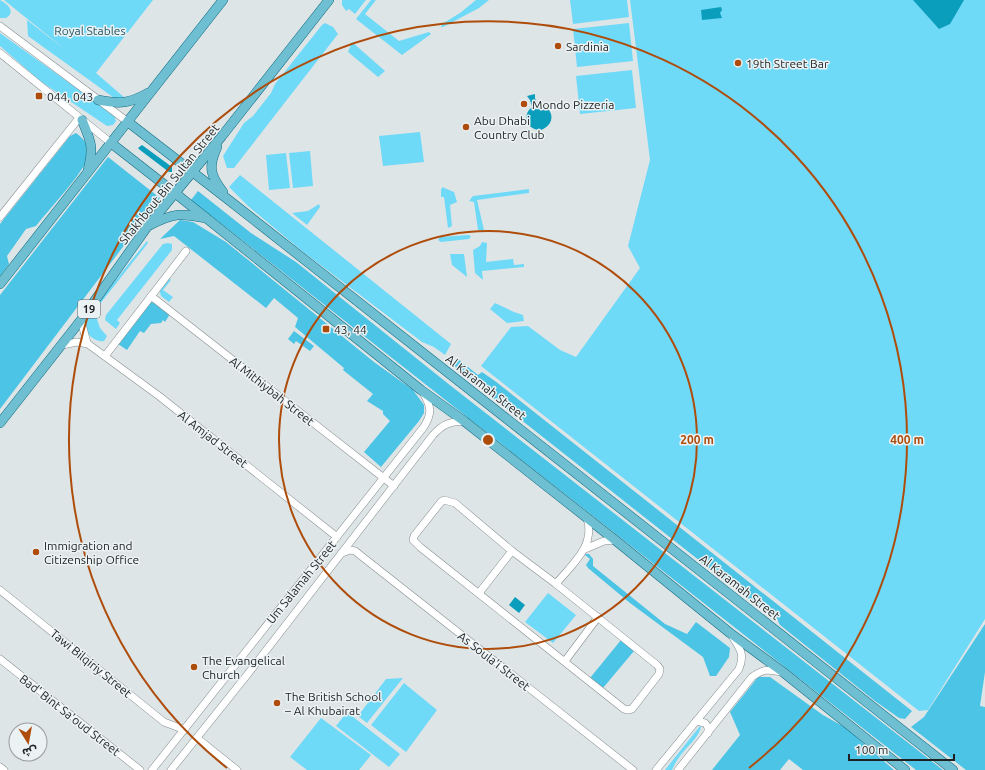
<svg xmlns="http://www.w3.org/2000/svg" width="985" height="770" font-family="Ubuntu,'Noto Sans Arabic',sans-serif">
	<rect width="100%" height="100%" fill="#dee5e7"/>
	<g fill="#6fd9f8">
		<path d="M0,0C8,4 16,12 6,18H0Z"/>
		<path d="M4,0H153L96,73L126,99L117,100L28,36L27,20L67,51Z"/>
		<path d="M342,0H366L355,14L349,9L346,11L342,5Z"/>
		<path d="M371,0H376L365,14L399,41L429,32L431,34L402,55L356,19Z"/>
		<path d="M476,0H489L479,8L443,27H441L442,24L460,13Z"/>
		<path d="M570,0H627L629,17L573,24Z"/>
		<path d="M630,0H985V619L928,710L919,711L481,366L511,327L528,326L560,350L576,357L640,268L628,246L650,160Z"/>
		<path d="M325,23L333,27L338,34L234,168H227L223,156L244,123L253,116L271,93L275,84L322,25Z"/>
		<path d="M629,23L633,61L577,67L573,29Z"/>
		<path d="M0,33L114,115L116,121L113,125L107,126L40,81L0,46Z"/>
		<path d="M352,42L385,71L378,77L348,52Z"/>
		<path d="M632,70L636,108L580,114L576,76Z"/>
		<path d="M420,132L424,162L383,166L379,136Z"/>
		<path d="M310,151L313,186L293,188L289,153Z"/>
		<path d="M286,153L290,188L269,190L266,155Z"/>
		<path d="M240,175L451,344L445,355L434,347L422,342L302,251L248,206L229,187Z"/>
		<path d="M442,187L454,192L457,202L450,205L452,226L448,228L444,197H441V189H442Z"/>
		<path d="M529,189V193L477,200L484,230H478L474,202L469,201L473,196Z"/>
		<path d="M319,204L320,207L307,225L292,213L308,211Z"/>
		<path d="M468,235L471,236L469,239L441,242L438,240L440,237Z"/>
		<path d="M147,241L148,243L96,309L99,313L96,316L100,328L107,336L104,341C97,343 85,334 84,327C84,323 85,320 86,317Z"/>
		<path d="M482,242L487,243L486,262L513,259L514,265L524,264V267L482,271L483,280L475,273L473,250L480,246Z"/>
		<path d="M168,243L172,244V250L117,320L120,323L116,329L105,320L106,315L163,244Z"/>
		<path d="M450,254H464L467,277L452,265Z"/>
		<path d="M167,276L171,280L163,290L173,297L169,302L161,296L159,288Z"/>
		<path d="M495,303L514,312L523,315L524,321L507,323L490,309Z"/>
		<path d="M548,593L576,615L553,643L525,622Z"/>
		<path d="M403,678L367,723L358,716L386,679Z"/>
		<path d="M404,683L437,710L406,752L371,725Z"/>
		<path d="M347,712L400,754L389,767L336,726Z"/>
		<path d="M321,718L371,755L359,770H307L290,757Z"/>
		<path d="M700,726L701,727C698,739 687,746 680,756C677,760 674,765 672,770H665Z"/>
	</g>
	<g fill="#4cc4e5">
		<path d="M76,133C84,139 90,146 88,156C87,169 46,213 36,226L26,229L7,256L9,264L0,276V224L70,136Z"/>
		<path d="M108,157L160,198L0,409V295Z"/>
		<path d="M198,191L251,233L296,262L451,386L943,770H916L191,200Z"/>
		<path d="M180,220L193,222L226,242L374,362L413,390L424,405V413L419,421L381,467L364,452L390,421L383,414V411L367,401L373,394L343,370L344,368L295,327L298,318L274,298L266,308L174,236L160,239Z"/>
		<path d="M151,302L156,304L170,314L165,322L163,320L161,323L151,324L144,333L140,331L127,350L115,342Z"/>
		<path d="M294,331L314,346L310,351L296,341L294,344L288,339Z"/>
		<path d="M458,359L478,375L482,372L495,381L912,711L905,719L899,718L875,701L780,625L774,613L760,604L747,598L459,371L453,364Z"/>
		<path d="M584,554H589L593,559V566L665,624L687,634L696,622L730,648L729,657L716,676H710L703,657L630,603L588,568L586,565L590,559Z"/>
		<path d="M985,624V672L980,706L985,707V770H966L911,727L924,717Z"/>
		<path d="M621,640L634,651L603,688L590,678Z"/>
		<path d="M758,677H770L823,715L846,728L894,770H803L789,759L780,770H712L740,735L730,712Z"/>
	</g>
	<g fill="#0b9dbc">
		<path d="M913,0H964L950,24L939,29Z"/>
		<path d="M721,7L722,10L720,13L722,18L702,20L701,10Z"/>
		<path d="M535,94V98L537,104C554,106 557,124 541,130C527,130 521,116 532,107L530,100L527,96Z"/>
		<path d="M142,145L172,167V172H169L140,150L138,148Z"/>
		<path d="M515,597L525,605L519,613L509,605Z"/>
	</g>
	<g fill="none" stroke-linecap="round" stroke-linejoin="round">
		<g stroke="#878d8f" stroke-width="8">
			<g id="minor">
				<path d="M0,26L128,122"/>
				<path d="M0,53L111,143"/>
				<path d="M0,217L79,118"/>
				<path d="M151,296L394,486"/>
				<path d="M81,320L87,343"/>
				<path d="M62,345L77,342L88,344L159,396L337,537"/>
				<path d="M105,356L186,251"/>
				<path d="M444,500L455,503L512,551L556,584L657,665L660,669L659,674L632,709L628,710L624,709L420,547L413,540L414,536L441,502Z"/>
				<path d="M585,549L604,541L615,540"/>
				<path d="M342,553L350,550L355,551L633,770"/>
				<path d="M556,584C572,564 596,546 587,518"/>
				<path d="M0,590L164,722L185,730"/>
				<path d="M479,593L512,551"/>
				<path d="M0,659L140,770"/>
				<path d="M565,661L598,617"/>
				<path d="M696,721L705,723L708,727V733"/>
				<path d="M197,738L237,770"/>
				<path d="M0,767L4,770"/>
				<path d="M152,770L423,428C433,413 431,407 423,392"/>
				<path d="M171,770L247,675L433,435C443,424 449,422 464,421"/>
				<path d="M656,770L739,669C745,654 740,649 732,636"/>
				<path d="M678,770L752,677C763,669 768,669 781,672"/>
			</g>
		</g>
		<g stroke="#146c80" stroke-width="10">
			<g id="major">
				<path d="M98,100C119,104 129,104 148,93"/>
				<path d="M82,120C91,142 94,147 88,170"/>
				<path d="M128,122L230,201L953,770"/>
				<path d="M111,143L175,193L421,390L464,421L615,540L730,633L783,672L905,770"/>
				<path d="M217,147C208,167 210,175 223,192"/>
				<path d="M150,225C174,213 180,213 206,218"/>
				<path d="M0,284L223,0"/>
				<path d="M0,423L81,320L147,227L222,136L329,0"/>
			</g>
		</g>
		<use href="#minor" stroke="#fff" stroke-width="7"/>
		<use href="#major" stroke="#6ebfd1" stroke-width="9"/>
	</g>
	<g fill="none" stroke="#ae4d0b" stroke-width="2">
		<circle cx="488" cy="440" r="209"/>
		<path d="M227 768A419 419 0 1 1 749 768"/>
	</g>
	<g fill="#ae4d0b" stroke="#ebf2f4" stroke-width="1.5">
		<circle cx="558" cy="46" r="4"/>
		<circle cx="738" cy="63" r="4"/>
		<rect x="35" y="92" width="8" height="8" rx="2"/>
		<circle cx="524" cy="104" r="4"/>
		<circle cx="466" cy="127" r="4"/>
		<rect x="322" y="325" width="8" height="8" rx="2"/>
		<circle cx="36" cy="552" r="4"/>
		<circle cx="194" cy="667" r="4"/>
		<circle cx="277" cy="703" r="4"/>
	</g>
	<g text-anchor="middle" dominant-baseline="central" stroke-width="3" stroke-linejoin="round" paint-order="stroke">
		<rect fill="#ebf2f4" stroke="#5c5f60" stroke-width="1" x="78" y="300" width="22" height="18" rx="3"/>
		<g font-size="11" font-weight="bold" fill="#1e2021">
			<text x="89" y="309">19</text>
		</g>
		<g font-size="12" fill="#215462" stroke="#ebf2f4">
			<text x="90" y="30">Royal Stables</text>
		</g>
		<g font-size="12" fill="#1e2021" stroke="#ebf2f4" text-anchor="start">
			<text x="566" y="46">Sardinia</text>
			<text x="746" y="63">19th Street Bar</text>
			<text x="47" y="96">044, 043</text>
			<text x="532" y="104">Mondo Pizzeria</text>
			<text x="474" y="120">Abu Dhabi<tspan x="474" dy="14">Country Club</tspan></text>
			<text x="334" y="329">43, 44</text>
			<text x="44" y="545">Immigration and<tspan x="44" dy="14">Citizenship Office</tspan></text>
			<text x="202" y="660">The Evangelical<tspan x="202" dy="14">Church</tspan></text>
			<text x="285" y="696">The British School<tspan x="285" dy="14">– Al Khubairat</tspan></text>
		</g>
		<g font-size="12" fill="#1e2021" stroke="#ebf2f4">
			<text transform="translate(169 184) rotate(-51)">Shakhbout Bin Sultan Street</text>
			<text transform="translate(486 387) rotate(38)">Al Karamah Street</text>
			<text transform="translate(272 391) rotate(38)">Al Mithiybah Street</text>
			<text transform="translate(213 439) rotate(38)">Al Amjad Street</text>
			<text transform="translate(301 582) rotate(-51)">Um Salamah Street</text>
			<text transform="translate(740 587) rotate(38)">Al Karamah Street</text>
			<text transform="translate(494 661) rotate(38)">As Soula'i Street</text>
			<text transform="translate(91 663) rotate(39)">Tawi Bilqiriy Street</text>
			<text transform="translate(70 715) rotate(38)">Bad' Bint Sa'oud Street</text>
		</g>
	</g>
	<circle cx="488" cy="440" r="6" fill="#ae4d0b" stroke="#ebf2f4" stroke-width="2"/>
	<g font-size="12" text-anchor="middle" font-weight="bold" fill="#ae4d0b" stroke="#ebf2f4" stroke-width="3" stroke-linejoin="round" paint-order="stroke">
		<text x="697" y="444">200 m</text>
		<text x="907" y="444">400 m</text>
	</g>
	<g transform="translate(28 742) rotate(169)"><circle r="19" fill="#ebf2f4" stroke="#999ea0"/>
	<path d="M0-3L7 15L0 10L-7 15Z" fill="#ae4d0b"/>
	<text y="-6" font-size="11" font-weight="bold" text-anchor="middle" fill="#1e2021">ش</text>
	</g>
	<path d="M849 754v6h105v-6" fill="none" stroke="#1e2021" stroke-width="2"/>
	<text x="855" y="754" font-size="12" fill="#1e2021" stroke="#ebf2f4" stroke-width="3" paint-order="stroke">100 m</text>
</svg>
